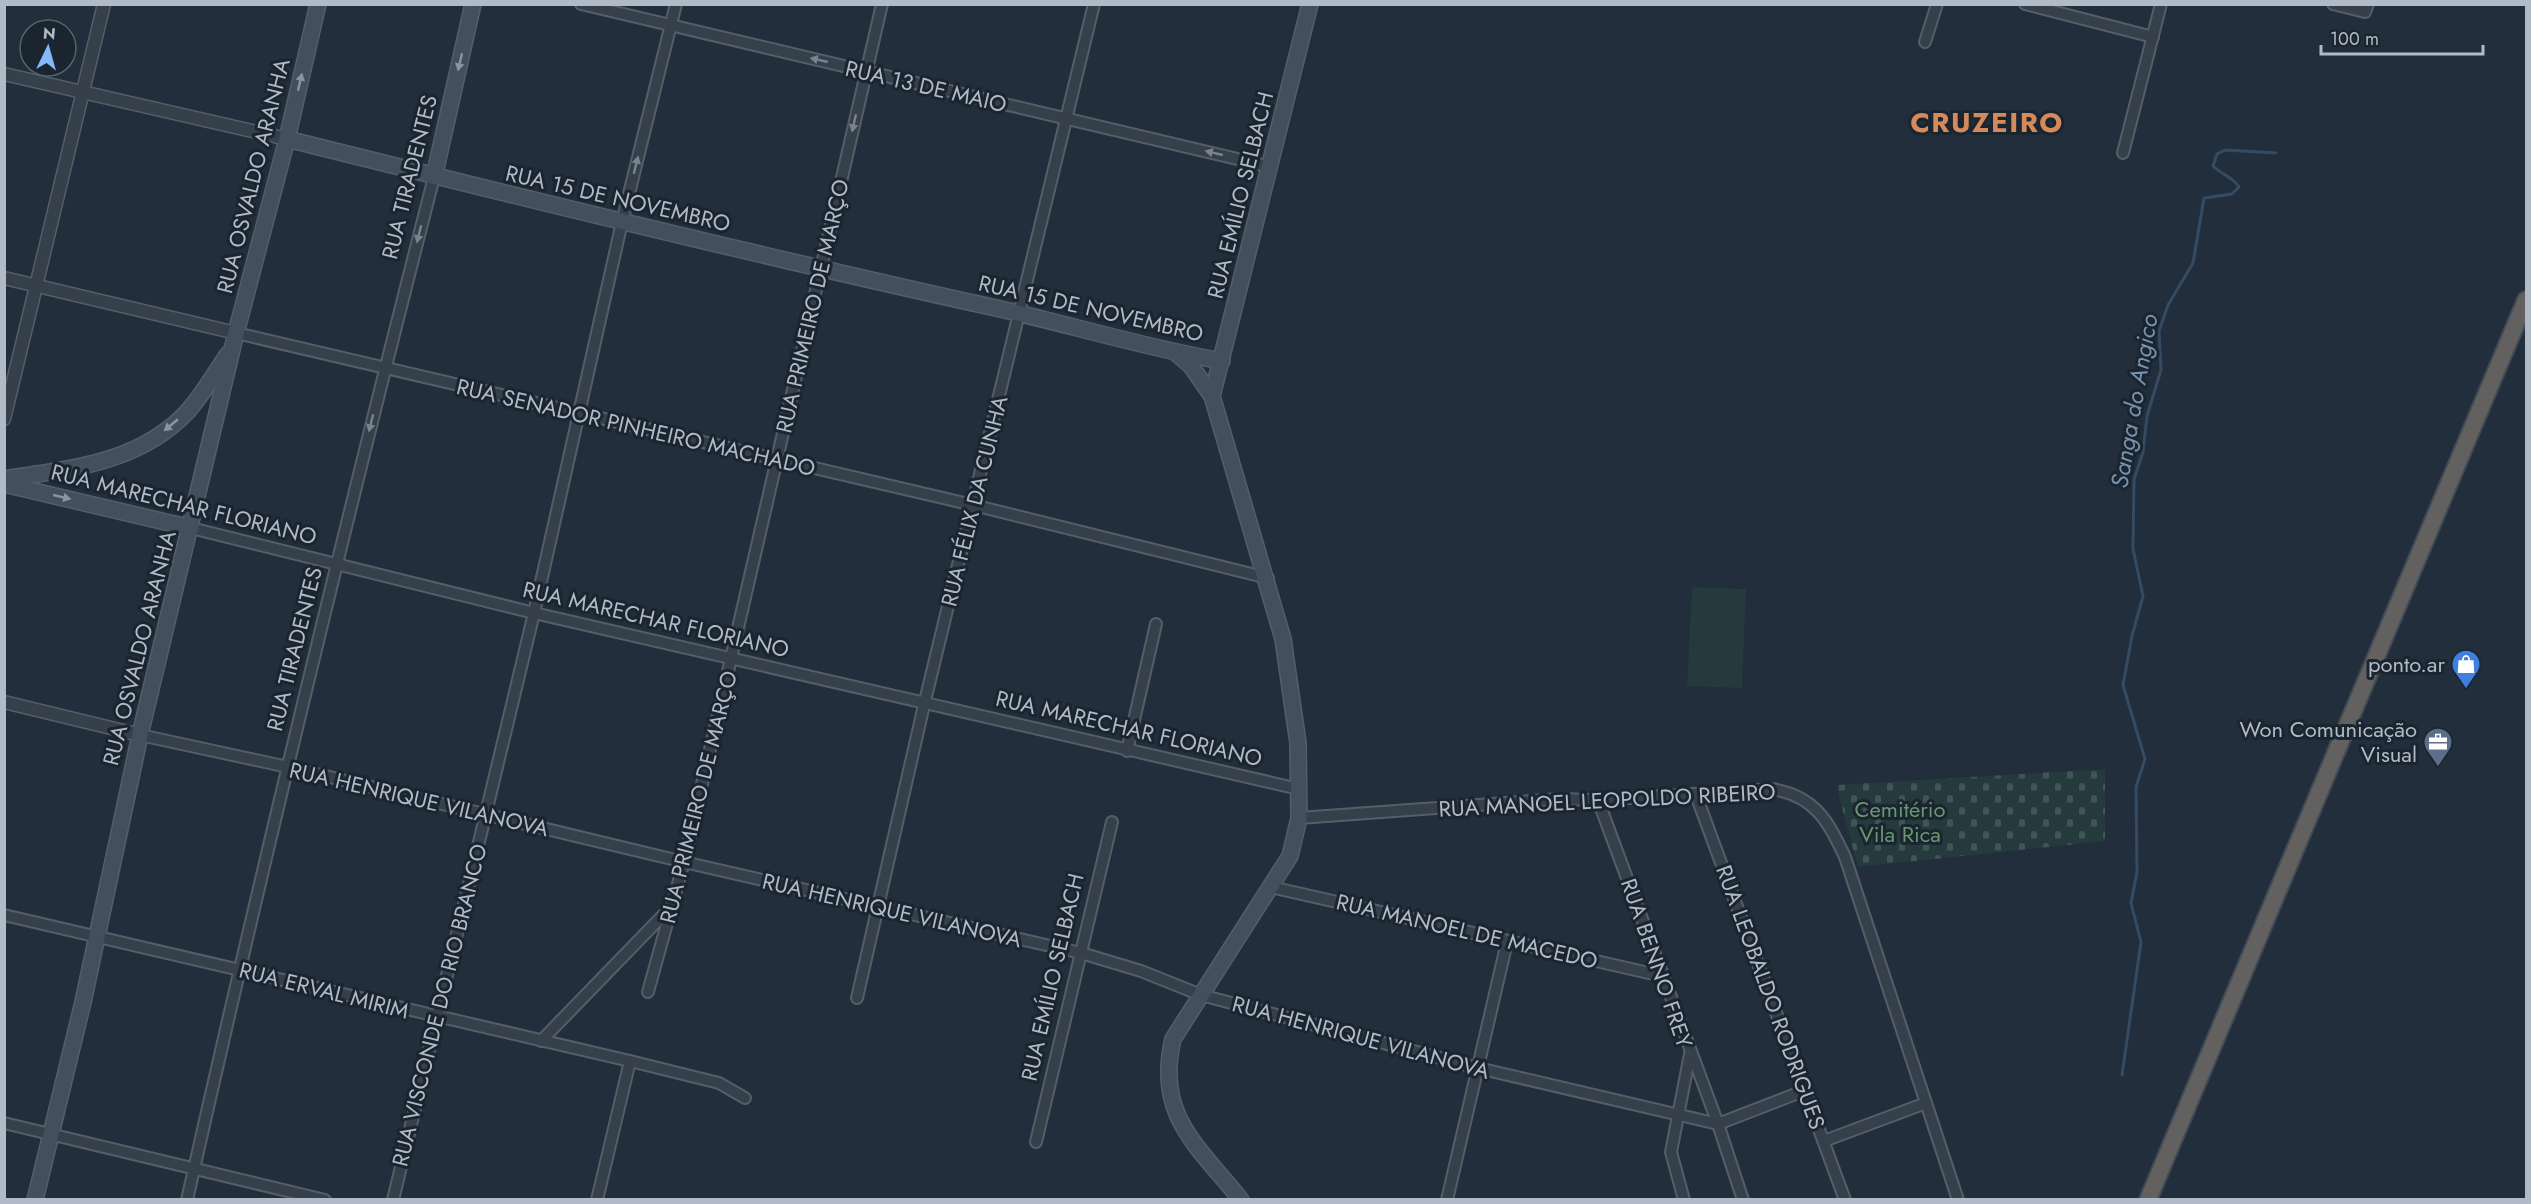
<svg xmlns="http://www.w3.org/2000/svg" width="2531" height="1204" font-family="Jost,sans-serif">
	<defs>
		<pattern id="cemetery-stones" width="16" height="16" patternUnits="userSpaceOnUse" patternTransform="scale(1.5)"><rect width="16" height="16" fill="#243a3c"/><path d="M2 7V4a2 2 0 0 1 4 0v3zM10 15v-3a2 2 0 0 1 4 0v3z" fill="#415557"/></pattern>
	</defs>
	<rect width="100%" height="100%" fill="#222e3b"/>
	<path fill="#243a3c" d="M1692,587L1746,589L1742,688L1687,686Z"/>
	<path fill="url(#cemetery-stones)" d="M2105,769V841L1858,867L1836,785Z"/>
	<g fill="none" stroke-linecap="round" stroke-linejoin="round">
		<path stroke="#354b62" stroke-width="3" d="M2122,1075L2141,942L2131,903L2137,872L2136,787L2145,759L2123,685L2132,636L2143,596L2133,549L2134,480L2143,452L2147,416L2161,370L2159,331L2168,305L2193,263L2204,198L2232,194L2239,187C2234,178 2221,174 2213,166L2217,154L2225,150L2276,153"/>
		<g stroke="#545e69" stroke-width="14">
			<g id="minor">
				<path d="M581,4L1271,167"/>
				<path d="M2025,4L2153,37"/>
				<path d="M2333,4L2365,12L2368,4"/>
				<path d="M1925,42L1937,4"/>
				<path d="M2123,153L2161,4"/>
				<path d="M236,333L973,505L1268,578"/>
				<path d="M191,528L534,613L1299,789"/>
				<path d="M140,735L288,767L684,862L1081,953L1141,971L1201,995L1478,1068L1718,1124L1806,1090"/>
				<path d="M1127,751L1156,624"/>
				<path d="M1696,795L1845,1200"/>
				<path d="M1598,800L1718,1124L1743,1200"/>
				<path d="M1299,818L1559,799L1598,800L1772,789C1815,796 1828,821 1845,857L1958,1200"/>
				<path d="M1271,887L1662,976"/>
				<path d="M4,915L630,1061L719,1083L745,1098"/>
				<path d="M648,992L684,862L882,4"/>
				<path d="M857,998L924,705L1094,4"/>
				<path d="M541,1041L670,908"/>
				<path d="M4,1123L325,1200"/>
				<path d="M1824,1141L1926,1103"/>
				<path d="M1036,1142L1112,822"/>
				<path d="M187,1200C264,858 347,517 434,177"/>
				<path d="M393,1200L534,613L622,222L676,4"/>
				<path d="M597,1200L630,1061"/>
				<path d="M1447,1200L1507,942"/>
				<path d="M1684,1200L1671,1152L1690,1054"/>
			</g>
		</g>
		<g stroke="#545e69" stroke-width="15">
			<g id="tertiary">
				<path d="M4,74L287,139"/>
				<path d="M4,278L236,333"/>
				<path d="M4,419L104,4"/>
				<path d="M4,702L140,735"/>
			</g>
		</g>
		<g stroke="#545e69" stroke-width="18">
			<g id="secondary">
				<path d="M287,139C523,198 759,256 996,308C1072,325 1145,348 1222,361"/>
				<path d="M434,177L473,4"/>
				<path d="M1176,353L1191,366L1212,396"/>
				<path d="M4,479C70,469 140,463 188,411C203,394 215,373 228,354"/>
				<path d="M4,484L191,528"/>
				<path d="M35,1200L83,1002L140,735L236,333L287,139L318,4"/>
				<path d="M1241,1200C1197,1145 1155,1115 1173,1039L1290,856L1299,818L1298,743L1283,639L1212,396L1310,4"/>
			</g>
		</g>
		<g stroke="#414b56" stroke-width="20">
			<path id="trunk" d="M2148,1200L2526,300"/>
		</g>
		<use href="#minor" stroke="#36404b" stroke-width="10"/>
		<use href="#tertiary" stroke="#36404b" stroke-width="12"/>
		<use href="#secondary" stroke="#444f5e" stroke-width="15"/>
		<use href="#trunk" stroke="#62615f" stroke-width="16"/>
	</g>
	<defs><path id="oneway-solid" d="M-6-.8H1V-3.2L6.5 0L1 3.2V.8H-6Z" transform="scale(1.5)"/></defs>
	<g fill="#7a848f">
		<use href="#oneway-solid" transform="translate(819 60) rotate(-167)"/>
		<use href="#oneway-solid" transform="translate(854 123) rotate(103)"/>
		<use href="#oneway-solid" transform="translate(1214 153) rotate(-167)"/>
		<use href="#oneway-solid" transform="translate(636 165) rotate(-76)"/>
		<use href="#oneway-solid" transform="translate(419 234) rotate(104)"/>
		<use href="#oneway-solid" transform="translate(371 423) rotate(104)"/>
	</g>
	<g fill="#8b95a2">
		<use href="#oneway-solid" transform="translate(460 62) rotate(103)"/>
		<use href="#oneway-solid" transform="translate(300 82) rotate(-77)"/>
		<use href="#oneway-solid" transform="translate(171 425) rotate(140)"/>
		<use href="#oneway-solid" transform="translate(62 497) rotate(13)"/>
	</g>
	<defs>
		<g id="shop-pin" transform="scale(1.5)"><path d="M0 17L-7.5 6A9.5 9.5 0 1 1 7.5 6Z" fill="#3f7fe0" stroke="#1b2530"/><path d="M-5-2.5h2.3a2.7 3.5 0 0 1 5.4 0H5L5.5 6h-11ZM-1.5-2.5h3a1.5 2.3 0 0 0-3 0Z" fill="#fff"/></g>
		<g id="office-pin" transform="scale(1.5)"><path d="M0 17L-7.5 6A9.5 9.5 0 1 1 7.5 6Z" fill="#5c6f8a" stroke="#1b2530"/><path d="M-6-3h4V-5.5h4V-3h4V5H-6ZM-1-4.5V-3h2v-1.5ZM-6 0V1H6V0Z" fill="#fff"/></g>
	</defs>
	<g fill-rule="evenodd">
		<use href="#shop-pin" x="2466" y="664"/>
		<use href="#office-pin" x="2438" y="742"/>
	</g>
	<g text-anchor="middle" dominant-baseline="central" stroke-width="6" stroke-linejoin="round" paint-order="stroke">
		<g font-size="22" fill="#b1bbc7" stroke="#1b2530">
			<text transform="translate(926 86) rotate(13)">RUA 13 DE MAIO</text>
			<text transform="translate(253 176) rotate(-76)">RUA OSVALDO ARANHA</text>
			<text transform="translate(409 177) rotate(-76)">RUA TIRADENTES</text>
			<text transform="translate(1240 195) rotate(-76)">RUA EMÍLIO SELBACH</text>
			<text transform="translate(618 198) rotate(13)">RUA 15 DE NOVEMBRO</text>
			<text transform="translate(812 306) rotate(-77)">RUA PRIMEIRO DE MARÇO</text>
			<text transform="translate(1091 308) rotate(13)">RUA 15 DE NOVEMBRO</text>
			<text transform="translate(636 427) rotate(13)">RUA SENADOR PINHEIRO MACHADO</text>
			<text transform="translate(974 501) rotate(-76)">RUA FÉLIX DA CUNHA</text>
			<text transform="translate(184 504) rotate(14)">RUA MARECHAR FLORIANO</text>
			<text transform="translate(656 619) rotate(13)">RUA MARECHAR FLORIANO</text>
			<text transform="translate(139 648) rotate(-76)">RUA OSVALDO ARANHA</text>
			<text transform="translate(294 649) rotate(-76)">RUA TIRADENTES</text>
			<text transform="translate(1129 728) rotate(13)">RUA MARECHAR FLORIANO</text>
			<text transform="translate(698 797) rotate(-76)">RUA PRIMEIRO DE MARÇO</text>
			<text transform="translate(419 799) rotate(13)">RUA HENRIQUE VILANOVA</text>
			<text transform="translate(1607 800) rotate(-3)">RUA MANOEL LEOPOLDO RIBEIRO</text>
			<text transform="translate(892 910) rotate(13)">RUA HENRIQUE VILANOVA</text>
			<text transform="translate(1467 931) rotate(13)">RUA MANOEL DE MACEDO</text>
			<text transform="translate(1657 963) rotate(71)">RUA BENNO FREY</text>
			<text transform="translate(1052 977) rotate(-77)">RUA EMÍLIO SELBACH</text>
			<text transform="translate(324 990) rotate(14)">RUA ERVAL MIRIM</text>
			<text transform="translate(1771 997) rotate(70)">RUA LEOBALDO RODRIGUES</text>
			<text transform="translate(439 1005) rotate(-76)">RUA VISCONDE DO RIO BRANCO</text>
			<text transform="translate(1361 1037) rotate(15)">RUA HENRIQUE VILANOVA</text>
		</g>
		<g font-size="22" fill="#b1bbc7" stroke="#1b2530" text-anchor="end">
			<text x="2445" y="664">ponto.ar</text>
			<text x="2417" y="729">Won Comunicação<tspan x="2417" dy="25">Visual</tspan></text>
		</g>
		<g font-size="22" fill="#679870" stroke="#1b2530">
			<text x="1900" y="809">Cemitério<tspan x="1900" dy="25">Vila Rica</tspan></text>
		</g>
		<g font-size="24" font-style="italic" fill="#7893af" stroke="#1b2530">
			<text transform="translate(2134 401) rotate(-80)">Sanga do Angico</text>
		</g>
		<g font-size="28" font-weight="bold" letter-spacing="1.5" fill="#d58a5e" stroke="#1b2530">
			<text x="1987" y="122">CRUZEIRO</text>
		</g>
	</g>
	<rect width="2531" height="1204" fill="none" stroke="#b1bbc7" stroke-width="12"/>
	<g transform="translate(48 48) rotate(5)"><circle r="28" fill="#1b2530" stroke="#57616c" stroke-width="1.5"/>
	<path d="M0-4.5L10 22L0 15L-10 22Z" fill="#84b8f8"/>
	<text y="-9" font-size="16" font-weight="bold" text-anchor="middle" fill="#b1bbc7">N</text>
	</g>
	<path d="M2321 45v9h162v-9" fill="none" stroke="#b1bbc7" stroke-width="3"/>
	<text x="2330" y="45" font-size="18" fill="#b1bbc7" stroke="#1b2530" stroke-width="4.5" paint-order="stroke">100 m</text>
</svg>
